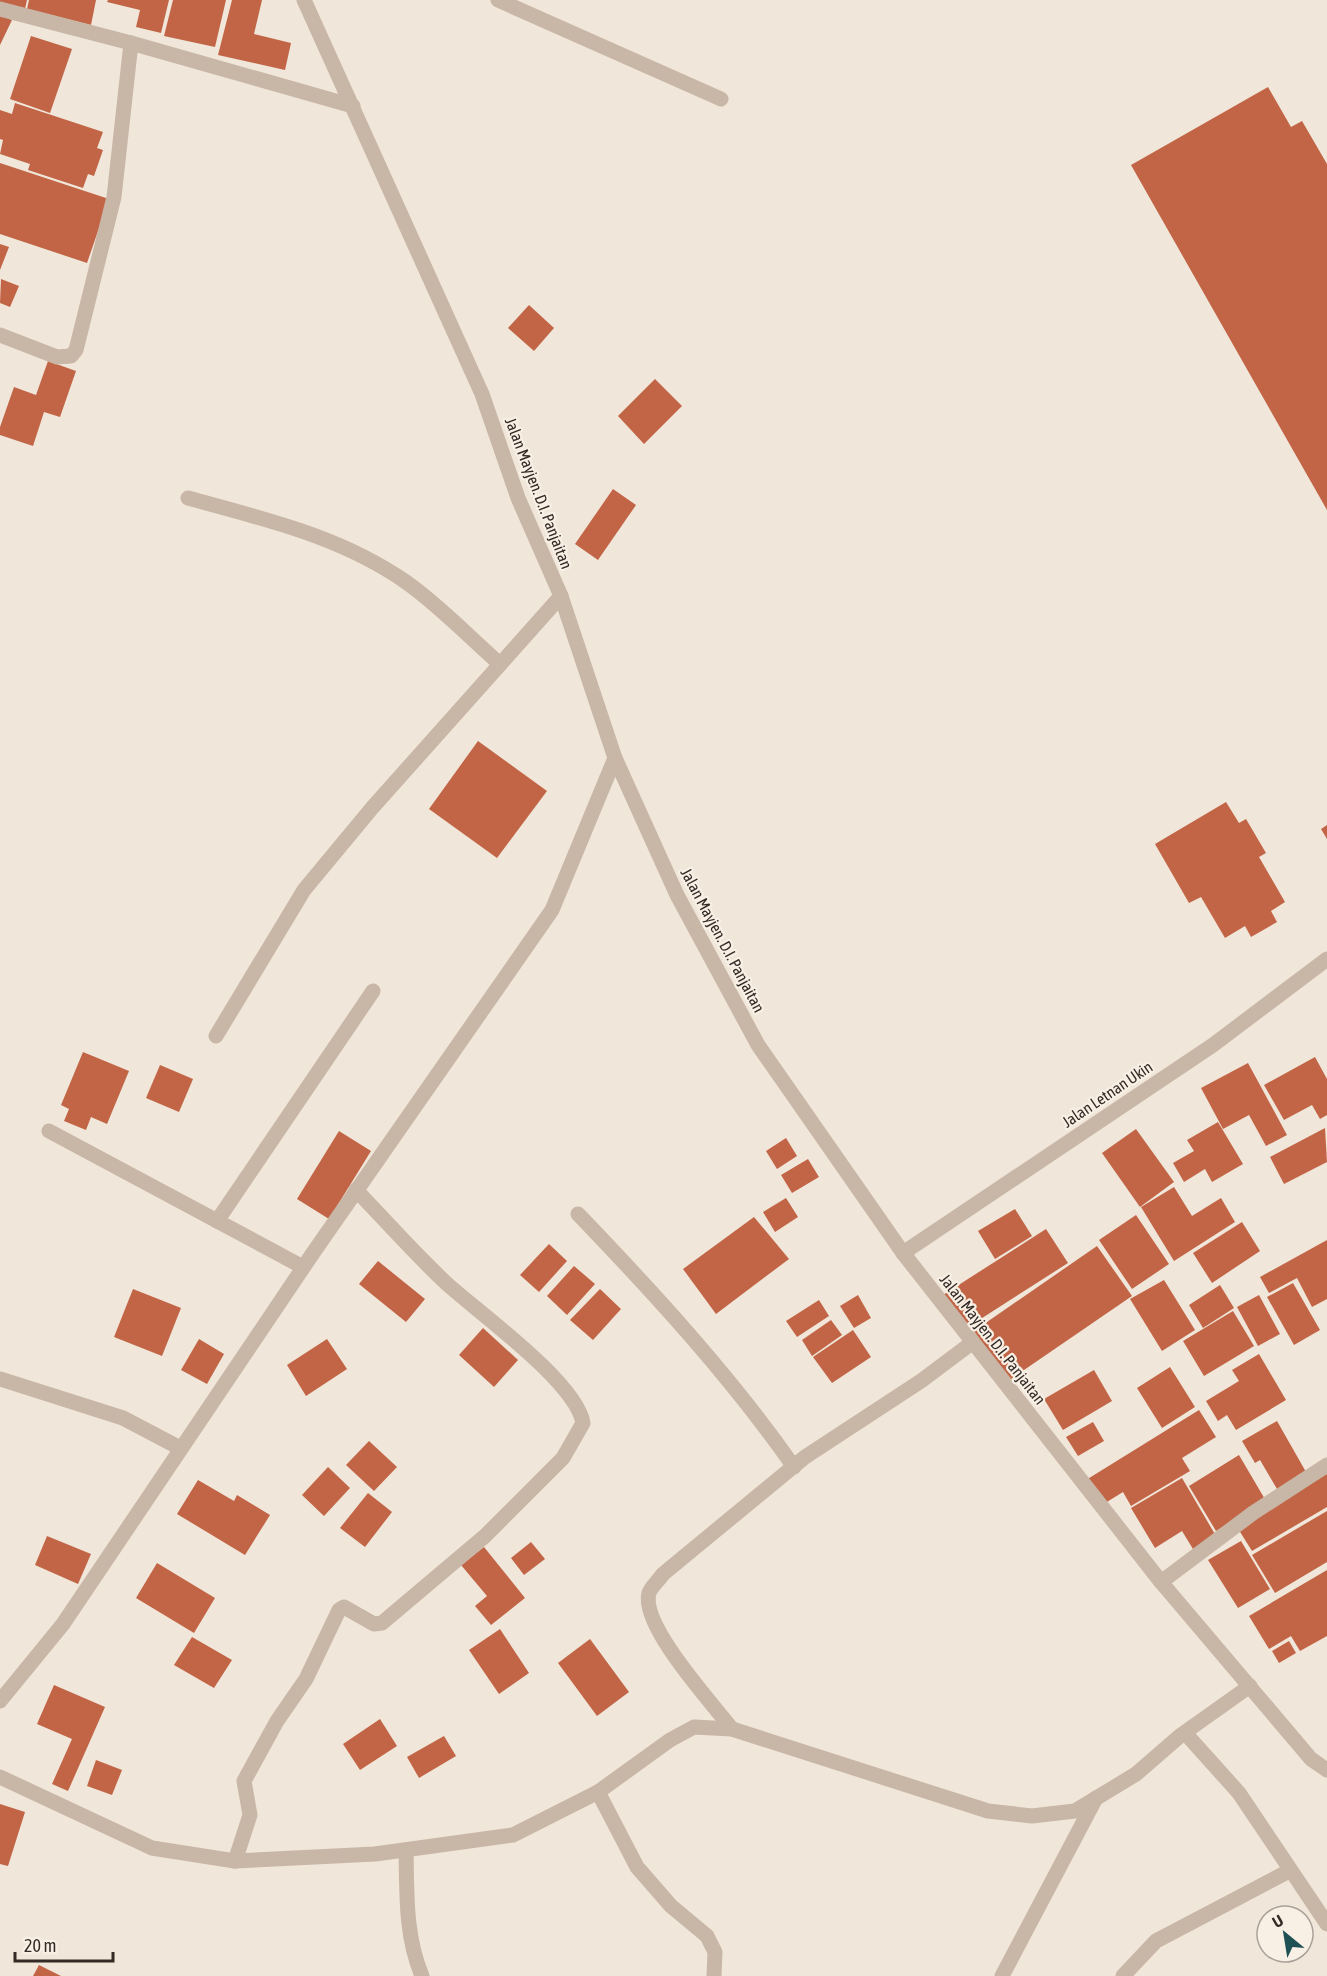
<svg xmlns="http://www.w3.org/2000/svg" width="1327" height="1976" font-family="'Asap Condensed',sans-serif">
	<rect width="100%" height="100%" fill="#f0e6d9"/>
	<g fill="#c26546">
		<path d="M0,0H27L25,9L0,3Z"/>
		<path d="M29,0H96L91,25L27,9Z"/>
		<path d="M108,0H169L161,33L136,27L140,10L107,2Z"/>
		<path d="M173,0H226L215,47L164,36Z"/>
		<path d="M232,0H262L254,34L291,43L285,70L218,55Z"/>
		<path d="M0,15L12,20L0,45Z"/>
		<path d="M31,36L72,49L50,113L10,99Z"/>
		<path d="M1268,87L1291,127L1302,121L1327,164V510L1131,165Z"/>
		<path d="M15,103L103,132L97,148L103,150L94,176L88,174L83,188L28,170L30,164L0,154L3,140L0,139V110L12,114Z"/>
		<path d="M0,163L109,199L87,263L0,234Z"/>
		<path d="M0,244L9,247L0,270Z"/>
		<path d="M1,279L19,286L10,307L0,303Z"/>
		<path d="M529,305L554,328L534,351L508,328Z"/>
		<path d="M48,361L76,371L60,417L44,412L33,446L0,435V427L14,387L36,395Z"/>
		<path d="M655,379L682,406L644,444L618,416Z"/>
		<path d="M613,489L636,505L598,560L575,544Z"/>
		<path d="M478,741L547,791L497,858L429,809Z"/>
		<path d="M1226,802L1239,823L1246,819L1266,853L1259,857L1285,902L1271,911L1277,922L1251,937L1245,926L1225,938L1201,897L1189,903L1155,844Z"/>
		<path d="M1327,825V839L1321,829Z"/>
		<path d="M83,1052L129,1071L107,1124L91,1117L86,1130L64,1121L69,1109L61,1105Z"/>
		<path d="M1315,1057L1327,1079V1115L1320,1119L1312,1105L1284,1120L1264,1085Z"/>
		<path d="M1248,1063L1287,1135L1266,1146L1249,1115L1223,1129L1201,1088Z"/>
		<path d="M160,1065L193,1079L179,1112L146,1098Z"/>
		<path d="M1218,1122L1243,1164L1212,1182L1205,1169L1184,1182L1173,1163L1194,1151L1187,1140Z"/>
		<path d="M1325,1128L1327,1162L1284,1184L1270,1157Z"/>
		<path d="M1136,1129L1174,1182L1140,1207L1102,1153Z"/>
		<path d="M339,1131L371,1151L329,1219L297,1199Z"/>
		<path d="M786,1138L797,1156L777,1169L766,1151Z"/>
		<path d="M808,1159L819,1177L792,1193L781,1175Z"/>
		<path d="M1174,1187L1192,1216L1221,1198L1235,1222L1174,1261L1141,1207Z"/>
		<path d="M786,1198L798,1217L775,1232L763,1212Z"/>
		<path d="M1015,1209L1032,1236L995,1259L978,1231Z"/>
		<path d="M1136,1215L1169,1264L1132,1289L1099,1240Z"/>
		<path d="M754,1217L789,1259L716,1314L683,1269Z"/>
		<path d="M1242,1222L1260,1251L1212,1283L1193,1253Z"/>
		<path d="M1046,1229L1068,1263L965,1329L943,1295Z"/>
		<path d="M1327,1240V1299L1312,1307L1297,1278L1269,1293L1260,1277Z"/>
		<path d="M549,1244L567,1261L539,1292L520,1275Z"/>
		<path d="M1097,1246L1132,1296L1008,1381L974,1331Z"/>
		<path d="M378,1261L425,1299L406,1322L359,1284Z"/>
		<path d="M574,1266L595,1284L567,1315L547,1296Z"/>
		<path d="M1164,1280L1195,1330L1162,1351L1130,1299Z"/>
		<path d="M1293,1283L1320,1330L1294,1345L1267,1297Z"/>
		<path d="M1220,1285L1234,1308L1203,1328L1189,1305Z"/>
		<path d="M133,1289L181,1308L162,1356L114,1337Z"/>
		<path d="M600,1289L621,1309L593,1340L570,1320Z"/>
		<path d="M858,1295L871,1318L854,1328L840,1306Z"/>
		<path d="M1259,1295L1280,1334L1258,1346L1237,1307Z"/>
		<path d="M819,1300L829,1316L797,1337L786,1321Z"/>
		<path d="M1233,1311L1254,1346L1204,1376L1183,1341Z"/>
		<path d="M831,1320L842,1335L812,1356L802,1340Z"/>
		<path d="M483,1328L518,1360L494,1387L459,1355Z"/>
		<path d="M853,1330L871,1357L832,1383L813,1357Z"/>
		<path d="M199,1339L224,1354L207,1384L181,1370Z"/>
		<path d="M327,1339L347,1369L306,1396L287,1365Z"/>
		<path d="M1259,1354L1286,1400L1236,1430L1227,1415L1218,1421L1206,1401L1239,1381L1232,1370Z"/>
		<path d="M1170,1367L1195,1407L1162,1428L1137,1388Z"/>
		<path d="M1094,1370L1112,1401L1063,1430L1044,1399Z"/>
		<path d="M1199,1410L1216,1437L1182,1458L1190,1471L1131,1506L1123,1492L1102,1505L1086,1480Z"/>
		<path d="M1277,1421L1306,1472L1277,1489L1260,1460L1255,1463L1242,1441Z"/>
		<path d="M1093,1422L1104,1441L1078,1456L1066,1437Z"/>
		<path d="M369,1441L397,1467L374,1491L346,1465Z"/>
		<path d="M1239,1455L1266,1501L1216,1531L1189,1486Z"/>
		<path d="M328,1467L350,1488L324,1516L302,1495Z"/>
		<path d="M1327,1474V1507L1252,1551L1237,1527Z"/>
		<path d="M1182,1478L1216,1536L1193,1549L1182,1531L1155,1548L1131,1508Z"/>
		<path d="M198,1480L234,1501L237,1495L270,1515L245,1555L177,1514Z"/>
		<path d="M368,1493L392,1512L365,1547L340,1528Z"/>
		<path d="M1327,1511V1562L1275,1593L1252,1555Z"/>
		<path d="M47,1536L91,1554L78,1584L35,1565Z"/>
		<path d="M1241,1541L1270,1589L1238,1608L1208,1560Z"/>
		<path d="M531,1542L545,1559L524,1575L511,1558Z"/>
		<path d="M484,1547L525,1598L491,1625L475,1606L487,1596L461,1565Z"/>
		<path d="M157,1563L215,1598L194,1633L136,1598Z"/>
		<path d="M1327,1570V1636L1300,1651L1291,1636L1269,1649L1249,1616Z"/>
		<path d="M500,1629L529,1673L499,1694L469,1650Z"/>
		<path d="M192,1637L232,1660L214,1688L174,1665Z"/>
		<path d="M590,1639L629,1692L597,1716L558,1663Z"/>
		<path d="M1289,1641L1296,1653L1279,1663L1272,1651Z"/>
		<path d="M54,1685L105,1707L68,1791L52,1784L72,1739L37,1724Z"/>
		<path d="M380,1719L397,1746L360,1770L343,1744Z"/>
		<path d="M444,1736L456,1756L419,1778L407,1757Z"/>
		<path d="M96,1760L122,1770L112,1795L87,1786Z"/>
		<path d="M0,1804L25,1812L8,1866L0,1864Z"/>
		<path d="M39,1965L61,1976H33Z"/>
	</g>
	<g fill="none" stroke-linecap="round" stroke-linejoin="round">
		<g stroke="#c8b6a6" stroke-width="15">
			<path d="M304,0L482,394L518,498L561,596L615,758L677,895L758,1045L903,1253L1161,1582L1311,1759L1327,1770"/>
			<path d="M498,0L721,99"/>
			<path d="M0,9L131,43"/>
			<path d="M0,335L57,357L71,356L76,350L114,197L131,43L353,106"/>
			<path d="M188,498C264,519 340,536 406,582C440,606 469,637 500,664"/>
			<path d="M216,1036L304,890L372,808L561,596"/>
			<path d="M49,1131L303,1267"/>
			<path d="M578,1214C654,1293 731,1377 794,1467"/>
			<path d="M217,1221L373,991"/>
			<path d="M903,1253L1213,1045L1327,959"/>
			<path d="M0,1379L123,1418L180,1448"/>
			<path d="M1161,1582L1253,1513L1327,1465"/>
			<path d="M0,1701L63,1624L313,1253L552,910L615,758"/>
			<path d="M732,1729C712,1703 640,1625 649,1593C651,1587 659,1580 663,1574L805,1457L921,1381L973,1342"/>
			<path d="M1186,1734L1239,1793L1327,1924"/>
			<path d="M0,1777L152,1848L235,1861L375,1854L513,1835L598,1792L670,1740L694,1727L732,1729L988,1811L1032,1816L1075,1811L1136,1774L1181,1735L1250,1686"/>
			<path d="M598,1792L637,1867L671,1906L707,1936L715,1952L714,1976"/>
			<path d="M406,1850C407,1894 405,1935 422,1976"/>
			<path d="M235,1861L250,1815L244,1781L277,1721L306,1679L339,1610L344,1607L374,1624L382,1623L485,1536L563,1458L583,1423C576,1382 479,1313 446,1283C415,1254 386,1221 356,1190"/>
			<path d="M1002,1976L1096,1798"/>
			<path d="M1123,1976L1156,1941L1289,1871"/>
		</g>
	</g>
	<g text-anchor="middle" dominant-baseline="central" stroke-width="4.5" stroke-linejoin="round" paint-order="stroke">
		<g font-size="16" fill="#342b27" stroke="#f8f0e5">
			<text transform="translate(539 493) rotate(69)">Jalan Mayjen. D.I. Panjaitan</text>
			<text transform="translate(723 940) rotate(62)">Jalan Mayjen. D.I. Panjaitan</text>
			<text transform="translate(1107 1094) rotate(-34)">Jalan Letnan Ukin</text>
			<text transform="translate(993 1339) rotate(52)">Jalan Mayjen. D.I. Panjaitan</text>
		</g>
	</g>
	<g transform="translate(1285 1934) rotate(330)"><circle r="28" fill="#f8f0e5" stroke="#aaa199" stroke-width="1.5"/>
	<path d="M0-4.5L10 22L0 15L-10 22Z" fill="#1e5054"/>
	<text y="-9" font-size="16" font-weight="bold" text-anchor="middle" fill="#342b27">U</text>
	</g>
	<path d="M15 1952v9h98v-9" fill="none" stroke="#342b27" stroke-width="3"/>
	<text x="24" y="1952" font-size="18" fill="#342b27" stroke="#f8f0e5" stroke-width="4.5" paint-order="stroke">20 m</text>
</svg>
